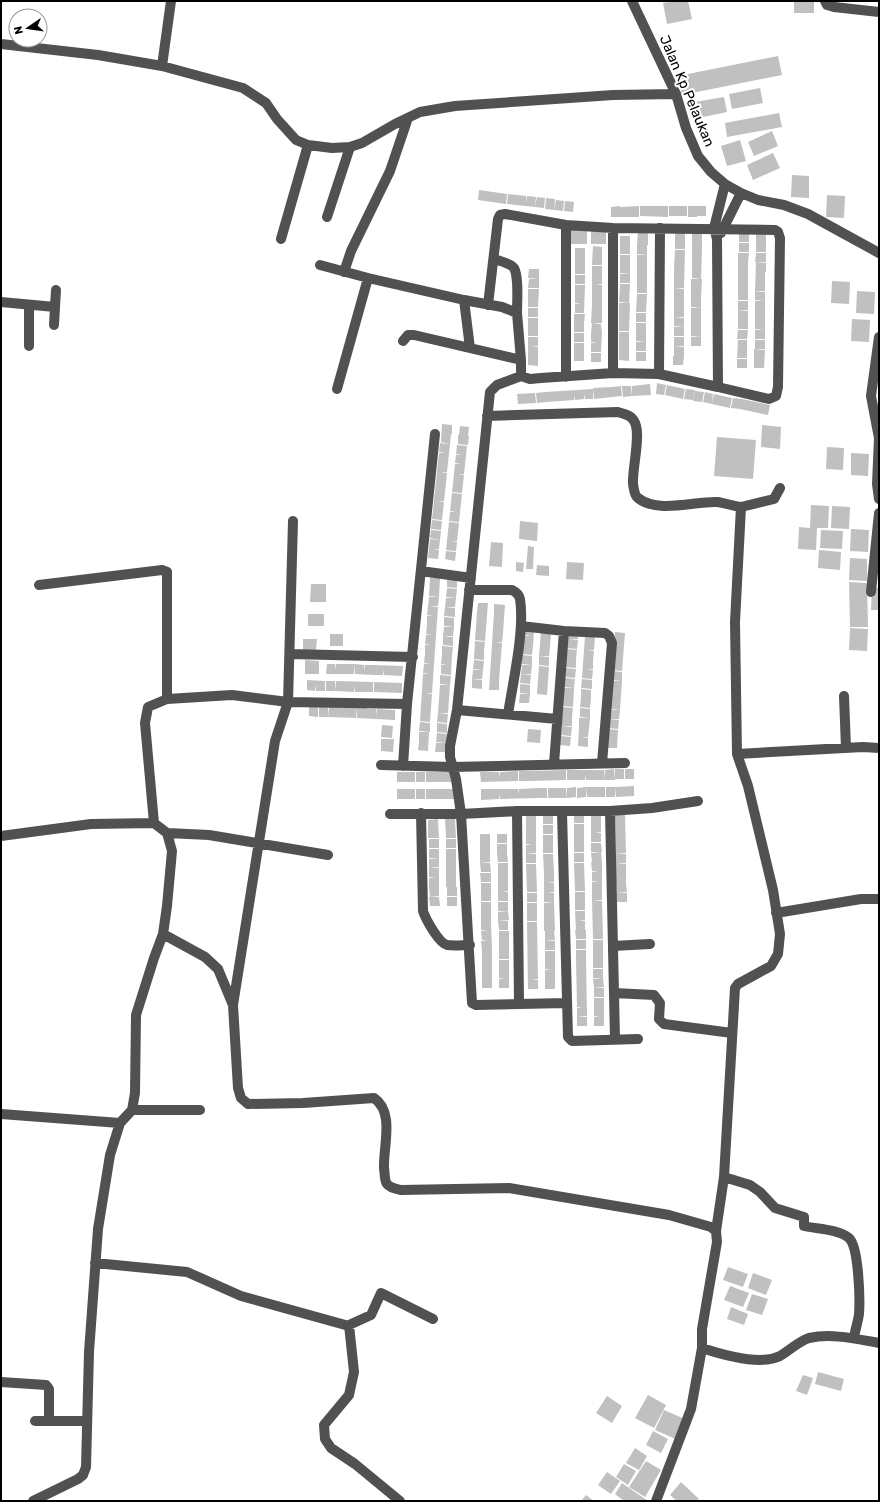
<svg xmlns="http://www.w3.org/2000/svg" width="880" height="1502" viewBox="0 0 880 1502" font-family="Rubik,sans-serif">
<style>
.building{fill:#c0c0c0}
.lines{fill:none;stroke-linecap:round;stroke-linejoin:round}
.minor{stroke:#515151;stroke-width:10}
.labels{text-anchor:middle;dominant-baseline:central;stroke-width:4;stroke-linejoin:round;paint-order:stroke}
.street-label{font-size:14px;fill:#000;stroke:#fff}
</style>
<rect width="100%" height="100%" fill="#fff"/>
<path class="building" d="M673 1H688L692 19 667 24 663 3Z
M794 1H814V13H794Z
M778 56 782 75 682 95 678 76Z
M760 88 763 103 732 109 729 94Z
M724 97 727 112 698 118 695 102Z
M779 113 782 127 727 137 725 123Z
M772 131 778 146 754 156 748 142Z
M740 140 746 161 727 166 721 146Z
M773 153 780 168 753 180 747 165Z
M792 175 809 176V198L791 197Z
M479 190 507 194 506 204 478 200Z
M508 194 517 195 516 205 507 204Z
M517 195 526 196V202L527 196 536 197 535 207 516 205Z
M827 195 845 196 844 218 826 217Z
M537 197 545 198 544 208 535 207Z
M546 198 555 199 554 210 545 209Z
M556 200 564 201 563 211 554 210Z
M565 201 574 202 573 212 564 211Z
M620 206V217H611V207Z
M639 206V217H620V207Z
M640 206H649V212V206H668V217L640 216Z
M669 206H687V216H669Z
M688 206H697V217H688Z
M697 206H706V216H697Z
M571 228H587V244H571Z
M591 231H606V244H591Z
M638 231H648V245H637Z
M675 231H685V249H675Z
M692 231H702V250H692Z
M739 233H749V242H739Z
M756 234H766V252H756Z
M620 236H630V254H620Z
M739 243H749V252H739Z
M637 245H647V255L637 254Z
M593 246 602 247V265H592Z
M575 248H585V274H575Z
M675 250H685L684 288H674V269H680H674Z
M692 250H702L701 279 692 278V269H698H692Z
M738 253H749L748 262H738Z
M756 253H766V262H755Z
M620 255H630V274L620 273Z
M637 255H647V274H637Z
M738 262H748V300H738Z
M756 262 766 263V272H759H765V291H755Z
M592 266H602V275H596H602V284H596L602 285V304H592Z
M529 269H539V279L528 278Z
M620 274H630V283H620Z
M637 274H647V293H637Z
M575 275H585V284H575Z
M529 279H539V288H528Z
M691 279H702L701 298H691Z
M832 281 850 282 849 304 831 303Z
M620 284H630L629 303 619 302Z
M575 285H585L584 313H575V304L581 303H575Z
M674 288 684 289V298H674Z
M528 289H539L538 307H528Z
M755 291 765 292V301L755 300Z
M857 291 875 292 874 314 856 313Z
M637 294H647L646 312H636Z
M674 298H684V317H674Z
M691 298H701V308L691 307Z
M738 301H748V310H738Z
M755 301H765V320H755Z
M619 303H630L629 331H619V322H625H619Z
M592 304H602V323H591Z
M528 308H538V317H528Z
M691 308H701V327H691Z
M738 310 748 311V329H738Z
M636 313H646V322H636Z
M574 314H585L584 323H574Z
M674 317 684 318V327L674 326Z
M528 318H538V336H528Z
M852 319 870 320 869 342 851 341Z
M755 320H765V330L755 329Z
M574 323H584V332H574Z
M592 323 601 324 602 333H591Z
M636 323H646V332H636Z
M674 327H684V336H674Z
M691 327H701V337L691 336Z
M738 330H748L747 339H737Z
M755 330H765V339H755Z
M619 332H629V351H619Z
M636 332H646V342L636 341Z
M574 333H584V342H574Z
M591 333H602L601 352H591V343L597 342H591Z
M528 337H538V346L532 347H538V366L528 365Z
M674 337H684V346H674Z
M691 337H701V346H691Z
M738 340H747V358H737Z
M755 340H765V349H755Z
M636 342H646V351H636Z
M574 343H584V361H574Z
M674 346 684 347V356H674Z
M754 349 765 350 764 368H754Z
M619 351H629V361L619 360Z
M636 352H646V361H636Z
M591 353H601V362H591Z
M673 356H684L683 365H673Z
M737 359H747V368H737Z
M657 383 666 385 664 395 656 394Z
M650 384 651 395 632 396V386Z
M667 385 685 389 683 399 665 395Z
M621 386 622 396 594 399 593 388 612 387V393V387Z
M622 386H631L632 396 623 397Z
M593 389V399H585L584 394V399L575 400V395L574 400 546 402 545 392Z
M686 389 695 390 693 400 684 399Z
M695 391 704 392 702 402 693 401Z
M545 392 546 402 537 403 536 393Z
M705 392 713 394 712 403 714 394 732 398 730 408 703 402Z
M535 393 536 403 518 404 517 394Z
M733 398 742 399 740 409 731 408Z
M742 399 770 405 768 415 740 409Z
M442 424 452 425V434H445H451L450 444 441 442Z
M762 425 781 427 780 449 761 447Z
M460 426 469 427 468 436 459 435Z
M458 435 469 436 468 445 458 444Z
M717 437 756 440 753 479 714 476Z
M440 443 450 444 447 472H441L447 473 445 492 439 491 445 492 444 501H438L444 502 442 520 432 519 433 510H439H433L436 481 442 482 436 481 438 462 444 463 438 462 439 453H445L439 452Z
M457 445 467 446 464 474H459L464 475 463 484 453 483 455 464H461L455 463 456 455H462L456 454Z
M827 447 844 448 843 470 826 469Z
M851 453 869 454 868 476 851 475Z
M453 483 463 484 462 493 452 492Z
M452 493 462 494 461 503 451 502Z
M451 502 461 503 459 522 449 521 450 512H456L450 511Z
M811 505 829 506 828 528H817L816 550 798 549 799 527 810 528Z
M832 506 850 507 849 529 831 528Z
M432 520 442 521 441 530 431 529Z
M520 521 538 523 537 541 519 539Z
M449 522 459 523 458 532 448 531Z
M851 529 869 530 868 552 850 551Z
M431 530 441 531 440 540 430 538Z
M821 530 843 531 842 549 820 548Z
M448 531 458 532 457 541H452L457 542 456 551 446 550Z
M430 539 440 540 439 549H433L439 550 438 559 428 558Z
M491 542 503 543 502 567 489 566Z
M528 546 534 547 533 569H526Z
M819 550 841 552 840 570 818 568Z
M446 551 456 552 455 561 445 559Z
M850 558 867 559V581L849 580Z
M516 562 524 563 523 572 516 571Z
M567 562 584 563 583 580 566 579Z
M537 565 549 566V576L536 575Z
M430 577 440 578 439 597 429 596Z
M447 578 457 579V588L447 587Z
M849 582 867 583 868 627H850Z
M311 584H326V602H310Z
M447 588 457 589 456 598 446 597Z
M872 588H879V610H871Z
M429 597H439L438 606H428Z
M446 598H456L455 607H445Z
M478 603H488L485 641 475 640 477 612 483 613 477 612Z
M494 604 505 605 503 633H496H503L502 642H496L502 643 499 681H493H499V690H489L494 613H500H494Z
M428 606 438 607 432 693H426L432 694 430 722 420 721 423 674 429 673H423L424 664H430L424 663 425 654H431H425V645L431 644H425L426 635H432L426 634 427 625H433H427V616H433L427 615Z
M445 607 455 608V617L444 616Z
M308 614H324V626H308Z
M444 617 454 618V627L444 626Z
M444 627H454L453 636H443Z
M850 628 868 629 867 651 849 650Z
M524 630 534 631 533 646 523 645V636H532L524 635Z
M541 632 551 633 550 647 544 646 550 647 549 656H539Z
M615 632 625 633 622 671 612 670Z
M330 634H343V646H330Z
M567 635H578V639H570L578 640 577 649 567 648Z
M443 636 453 637V646L443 645Z
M585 636 595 637 594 650H588L594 651 593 660 587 659 593 660V669H587L593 670 592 679 582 678Z
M303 639H317L316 650H303Z
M475 641 485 642 484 651 478 650 484 651V660L474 659Z
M523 645 533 646 532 655 522 654Z
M442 646 453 647 452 656 442 655Z
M567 649 577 650 576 659 566 658Z
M442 655 452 656 451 675 441 674V665H447L441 664Z
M522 655 532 656V665L522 664Z
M539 656 549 657V666L539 665Z
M566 658 576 659V668L566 667Z
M305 660 319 661V674H305Z
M474 660 484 661 483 670 473 669Z
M327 664H335V670L336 664H355L354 674H345L346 668 345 674H326Z
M355 664 364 665V671L365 665H374V675L355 674Z
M374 665 403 666 402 676 384 675V669L383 675H374Z
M522 665H532L531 674H521Z
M539 666 549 667 547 695 537 694Z
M566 668 576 669 575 678 565 677Z
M473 670H483L482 679H472Z
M612 671 622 672V681L612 680Z
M521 674 531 675 530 684 520 683Z
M440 675 451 676 450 685 440 684Z
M565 678 575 679 574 688 564 687Z
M472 679 482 680V689L472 688Z
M582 679 592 680V689L581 688Z
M307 680 325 681V691H316V685L315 691 307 690Z
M326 681H335V691H326Z
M336 681 373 682V692H364V686V692H355V686L354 692 335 691Z
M612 681H622L620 710 610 709Z
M374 682 402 683V693L374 692Z
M520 684 530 685V694L520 693Z
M440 685H450L448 713H438Z
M564 688H574L573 707 563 706 564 697 570 698 564 697Z
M581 689 591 690V699L581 698Z
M520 694H530L529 703H519Z
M581 698 591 699 590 708 580 707Z
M309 706 318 707V717L309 716Z
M319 707H328V717H319Z
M329 707 357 708 356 718 328 717Z
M563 707 573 708 572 717 562 716Z
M357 708H367V715V709H376V715L377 709 395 710V720L357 718Z
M580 708 590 709V718L580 717Z
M610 710H620L619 719H609Z
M438 713 448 714 447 723 437 722Z
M562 716 572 717V726H562Z
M579 718H590L589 728 579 727Z
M609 719 619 720 618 729 608 728Z
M420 722 430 723V732L419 731Z
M437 723 447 724V733L437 732Z
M382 725 393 726 392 738 381 737Z
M562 726 572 727 571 736 561 735Z
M579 727 589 728 588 737H582L588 738V747L578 746Z
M528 729 541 730 540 743 527 742Z
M608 729 618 730 617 748H607Z
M419 732H429L428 751 418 750 419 741 425 742 419 741Z
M437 733 447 734 446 743 436 742Z
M561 736 571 737 570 746 560 745Z
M381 739H394L393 752 381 751Z
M436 743H446L445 752H435Z
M614 769 615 780H605V770Z
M615 769H624V779H615Z
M625 769H634V779H625Z
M566 770V780L528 781V771Z
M567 770H604L605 780H586V775L585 780H567Z
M518 771V781L481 782 480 772H499V777L500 772Z
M519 771H528V781H519Z
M397 772H415V782H406V776V782H397Z
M416 772H425V782H416Z
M426 772H435V782H426Z
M435 772H454V782H435Z
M634 786V796L616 797 615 787Z
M576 787V797L567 798V788Z
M586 787H605V797H587Z
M586 787V797L577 798V788Z
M606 787H615V797H606Z
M538 788V798L500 799 499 794V799L481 800V789H518L519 794V789Z
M538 788H547V798H538Z
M548 788H557V793V788H566L567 798H548Z
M397 789H415V799H406V793V799H397Z
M416 789H425V799H416Z
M426 789H454V799H426Z
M574 814H584V823H574Z
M591 814H601V823H591Z
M536 815V853L526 854V845L532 844H526V816Z
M543 815H553V824H543Z
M615 815H625L626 853 616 854Z
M438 819 439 838H428V820Z
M445 819H455L456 838H446Z
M591 823H601V832H595L601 833V842H591Z
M574 824H584V852H574Z
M543 825H553V834H543Z
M480 834H490V862L480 863Z
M497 834H507V843H497Z
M543 835H553V844H543Z
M429 839H439V848H429Z
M446 839H456V848H446Z
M591 843H601L602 852H591Z
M497 844H507V853H497Z
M543 844H553V853H543Z
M429 849H439V858H429Z
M446 849H456V858H446Z
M601 852 602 862H592L591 853Z
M497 853H507L508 862H498Z
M574 853H584V862H574Z
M526 854H536V863H526Z
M543 854H553L554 873H544Z
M616 854H626V863L616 864Z
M439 858V867L429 868V859Z
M446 858H456V887H446Z
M591 862H602V891H592V882L598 881H592V872L598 871H592Z
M480 863H490L491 872H481Z
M498 863H508V891H502L508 892V901H498Z
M574 863H584L585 891H575Z
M526 864H536L537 892H527Z
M616 864H626V883H616Z
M429 868H439V887H429V878L435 877H429Z
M480 873H491V882H481Z
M544 873H554V882L548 883H554V892L548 893H554V902H544Z
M481 883H491V901H481Z
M616 883H626L627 892 617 893Z
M429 887H439V896L430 897Z
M447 887H457V896H447Z
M592 891H602V900L592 901Z
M575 892H585V901H575Z
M527 893H537V902H527Z
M616 893H627V902H617Z
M429 897H439L440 906H430Z
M447 897H457V906H447Z
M575 901H585V910H575Z
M592 901H602L603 939H593Z
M481 902H491V921H481Z
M498 902H508V911H498Z
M554 902 555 931H544V903Z
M527 903H537V912H527Z
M508 911 509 920 498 921V912Z
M575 911H585V920H579L585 921V930H576Z
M527 912H537V921H527Z
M481 921H491L492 950H482L481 941H487L482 940 481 931H487L481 930Z
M498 921H508V930H499Z
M527 922H537L538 979H532L538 980V989H528Z
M575 930H586V939H576Z
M499 931H509V959H499Z
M545 931H554L555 940 545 941Z
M576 940H586V949H576Z
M593 940H603V968H593Z
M545 941H555V950H545Z
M482 950H492V988H482Z
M576 950H586V959H576Z
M545 951H555V960H545Z
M576 959H586L587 1016 577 1017V1008H582L577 1007Z
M499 960H509V988H499V979L505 978H499V969H505H499Z
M545 960H555V989H545V970H551L545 969Z
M593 969H603V978H593Z
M603 978 604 987 594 988 593 979Z
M594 988H604V997H594Z
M594 998H604V1026H594V1017L600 1016H594V1007H600H594Z
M577 1017H587V1026H577Z
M728 1267 748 1274 743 1287 723 1280Z
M753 1273 772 1280 766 1295 748 1288Z
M730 1286 749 1293 743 1307 724 1300Z
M752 1294 768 1299 762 1315 746 1310Z
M731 1307 748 1314 744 1325 727 1319Z
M818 1372 844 1379 841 1391 815 1384Z
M803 1375 813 1378 807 1395 796 1391Z
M648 1395 666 1405 654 1428 635 1418Z
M607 1396 622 1406 612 1423 596 1413Z
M664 1410 687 1420 678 1440 655 1430Z
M653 1431 668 1439 661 1453 646 1445Z
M635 1448 647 1456 639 1470 626 1463Z
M646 1461 661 1470 645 1497 629 1487Z
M624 1464 636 1471 628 1485 616 1477Z
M607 1472 620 1481 611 1494 598 1485Z
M681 1482 699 1499 697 1501H677L670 1495Z
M622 1483 648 1501H624L615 1494Z
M586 1495 594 1501H581Z"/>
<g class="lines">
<path class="minor" d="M632 1 676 94 686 128 698 156 711 172 725 184 741 193 758 200 784 205 808 214 879 253
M825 1 827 5 834 7 879 12
M1 44 98 55 162 66 243 88 266 103 277 119 296 140 308 145 332 148 350 147 362 143 395 124 420 112 455 106 613 95 676 94
M162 66 171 1
M327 217 350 147
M566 225V377
M721 233 741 193
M281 239 308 145
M494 259C500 261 510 263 514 268 519 277 517 302 517 313
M320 265 368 278
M344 272 351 251 390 171 408 118
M464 300 470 348
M1 302 55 307 54 325
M488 305 498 219 500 215 505 214 566 225 613 228 775 230 778 232 780 238 778 387 776 396 769 399 718 387
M55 307 56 290
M879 337 871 396 879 438 877 484 879 499
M403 341 408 335H414L521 360V376
M29 346V305
M613 373V228
M659 374 660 228
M337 389 368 278 464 300 502 307 517 313 521 360
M487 416 618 412C624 414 631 415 634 421 642 432 632 468 633 484 634 489 634 495 638 498 658 514 695 501 717 502 725 503 733 506 741 507
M780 488 774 499 741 507 735 622 737 754 748 786 773 890 780 934 778 954 771 966 738 984 735 988 724 1177 716 1231 717 1242 702 1329V1348C723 1355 760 1366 780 1356 789 1351 799 1341 809 1338 832 1333 856 1339 879 1343
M293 521 288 702 275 741 233 1005 238 1088 241 1098 248 1104 303 1103 374 1098C395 1112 383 1147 384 1168 385 1173 384 1180 387 1184 390 1188 396 1189 401 1190L509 1188 669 1215 711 1227 716 1231
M421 571 471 578
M39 585 162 570 167 572V699
M469 590H512C516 592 519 594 520 599 525 629 513 682 508 714
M871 592 879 513
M521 626 564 631 605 633 609 636 612 643 602 763
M290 654 413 657
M844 696 846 748
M457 710 557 719
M737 754 863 747 879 748
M554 764 564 631
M381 765 452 767 625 763
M403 766 407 704 435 434
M698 801 652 808 610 811H517L461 814 456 779 450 757V746L457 710 490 392 497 385 521 376 530 379 541 378 613 373 659 374 718 387 717 239 714 228 725 184
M517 811 519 1003
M610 811 615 1039
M562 812 568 1037 572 1041 638 1039
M421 813 423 911C426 920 439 943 447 945 455 946 463 945 470 945
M390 814H461L472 1003 476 1005 566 1003
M154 823 145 723 148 707 167 699 232 695 288 702 407 704
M167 833 209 835 328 855
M1 836 91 824 154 823 167 833 172 851 167 906 163 934 154 958 136 1015 135 1093 132 1110 120 1123 110 1155 98 1229 89 1352 86 1467 83 1475 78 1479 33 1501
M776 913 861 899H879
M163 934 205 957 218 969 233 1005
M613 946 650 944
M614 993 654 995 660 1003 659 1019 664 1024 732 1033
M132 1110H200
M1 1114 120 1123
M724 1177 750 1185 760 1192 775 1208 804 1217V1226C817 1229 838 1229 849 1238 859 1247 860 1300 859 1314 858 1322 855 1330 854 1338
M95 1263 187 1272 241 1296 349 1326
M1 1382 46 1385 49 1389V1421
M35 1421H86
M400 1501 355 1464 331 1448 325 1439 324 1425 349 1395 354 1372 349 1325 371 1315 381 1293 433 1319
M656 1501 691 1409 702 1348"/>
</g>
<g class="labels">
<g class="street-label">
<text transform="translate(687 91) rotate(67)">Jalan Kp Pelaukan</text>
</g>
</g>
<rect width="880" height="1502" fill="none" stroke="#000000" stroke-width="4"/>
<g transform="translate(28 28) rotate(257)"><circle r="19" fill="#ffffff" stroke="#999999"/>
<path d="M0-3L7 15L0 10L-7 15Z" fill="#000000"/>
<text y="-6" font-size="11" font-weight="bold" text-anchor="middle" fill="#000000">N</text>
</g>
</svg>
